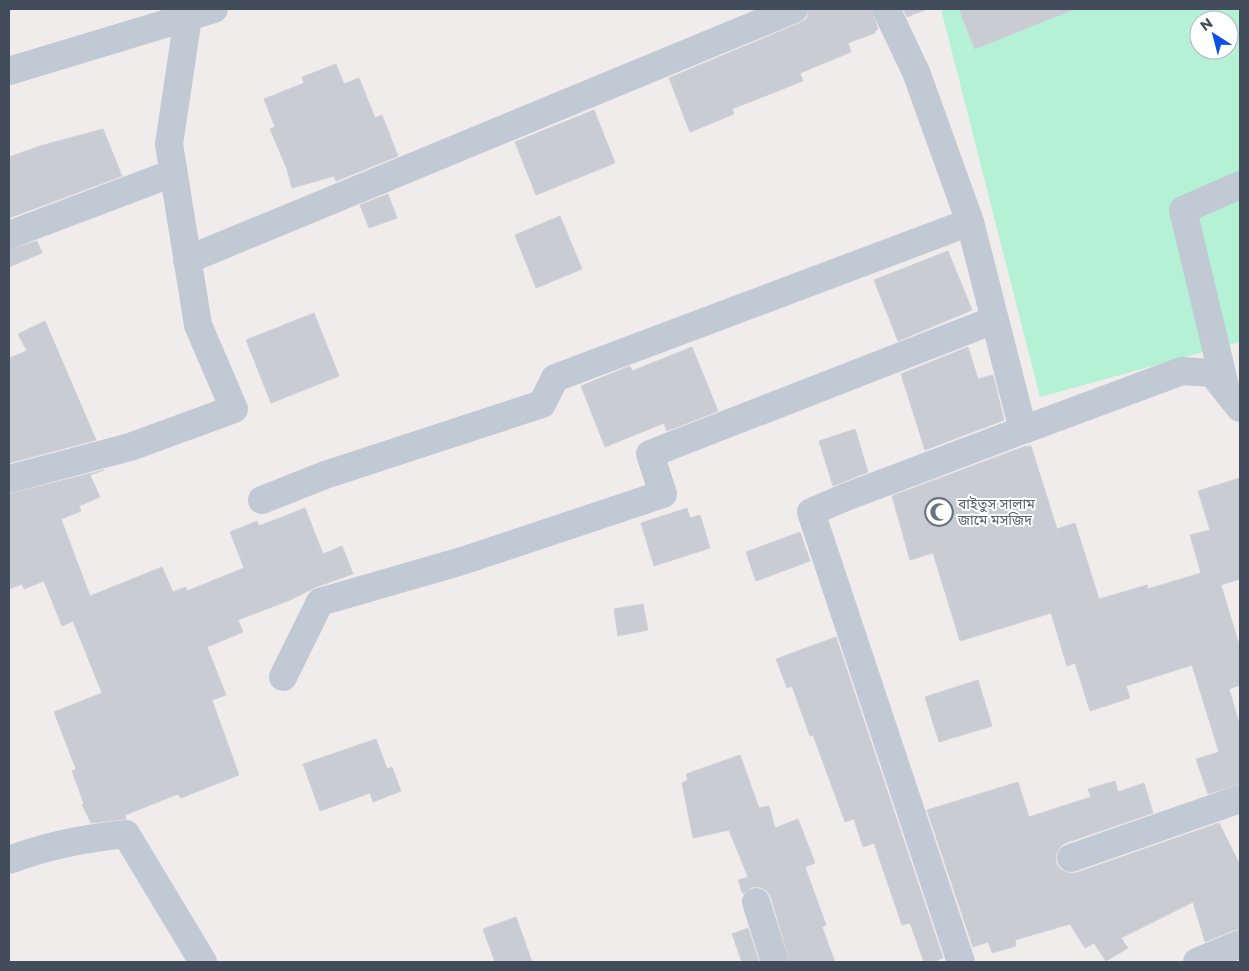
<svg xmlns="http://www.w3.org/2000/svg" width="1249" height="971" viewBox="0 0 1249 971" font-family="Montserrat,'Noto Sans Bengali',sans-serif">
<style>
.green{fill:#b5f1d4;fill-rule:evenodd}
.building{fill:#caccd4;stroke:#cfd0d8}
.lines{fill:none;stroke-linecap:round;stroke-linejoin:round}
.minor{stroke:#c0c9d4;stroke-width:28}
.labels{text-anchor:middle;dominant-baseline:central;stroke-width:4;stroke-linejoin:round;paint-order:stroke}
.worship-label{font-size:14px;fill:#5b616d;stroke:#fff;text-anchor:start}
</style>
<rect width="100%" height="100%" fill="#efeceb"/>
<path class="green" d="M941 9H1240V342L1040 397ZM1199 20H1229V50H1199Z"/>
<path class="building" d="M809 9H871L878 29 875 31V33L848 43 851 52 800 73 803 81 732 109 734 114 690 132 669 78 800 23 807 18Z
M903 9H927L907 17Z
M959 9H1072V10L975 49Z
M336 64 344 84 359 78 375 118 382 115 398 156 336 181 334 176 292 188 287 169 270 129 275 127 264 99 304 83 302 77Z
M594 110 615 163 536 195 515 142Z
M103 129 122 176 9 218V157L40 146Z
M388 194 397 218 369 228 360 205Z
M560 216 582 269 536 288 515 235Z
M37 241 42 253 9 267V250Z
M948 251 972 310 898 341 874 280Z
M314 313 339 376 271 403 246 340Z
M45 321 96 440 9 463V358L27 351 18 334Z
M692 347 718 411 667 431 664 423 605 447 581 386 630 366 632 371Z
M968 347 978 379 993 375 1004 420 925 450 901 374Z
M855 429 868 472 833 486 819 441Z
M1026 446V447L1031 446 1057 529 1075 523 1099 599 1147 585 1148 589 1201 573 1190 535 1210 530 1198 491 1240 478V579L1221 585 1240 648V685L1229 689 1240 726V784L1208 794 1196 759 1219 752 1192 665 1126 686 1130 698 1090 711 1075 663 1067 666 1051 613 960 641 933 553 910 560 892 496Z
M104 470 90 475 100 497 79 506 81 511 61 519 90 596 162 567 173 592 186 587 187 591 244 568 230 532 257 521 259 526 305 508 323 554 342 546 353 574 316 587 290 600 238 620 243 632 207 647 226 695 212 700 239 775 181 798 178 794 125 815 126 819 91 823 82 804H84L72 771 76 769 54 712 102 693 73 621 62 626 44 581 24 589 22 584 9 589V494Z
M687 508 690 518 700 515 710 548 654 566 641 523Z
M800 532 810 561 756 581 746 552Z
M643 604 648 630 618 636 614 609Z
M836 637 943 958 932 962H924L910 923 902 925 874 843 863 847 854 819 845 822 813 735 810 736 792 686 787 688 776 659Z
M978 680 992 726 939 742 925 697Z
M376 739 387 769 392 767 401 791 373 802 370 793 320 811 303 764Z
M740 755 759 808 769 806 775 828 798 819 815 863 805 867 826 925 822 927 835 962H790L771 897 767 891 760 887H752L743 894 738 880 748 877 729 830 693 838 682 783 688 780 686 774Z
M1115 781 1118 792 1144 783 1153 813 1065 843 1060 847 1056 855V863L1060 869 1068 873H1076L1219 823 1240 865V929L1234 930 1205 942 1193 902 1121 938 1128 948 1106 961 1094 943 1085 948 1070 924 1015 940 1016 946 992 953 988 942 973 947 927 810 1018 782 1029 817 1091 797 1088 789Z
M516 917 532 962H495L483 929Z
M748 928 759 962H742L732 934Z"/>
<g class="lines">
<path class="minor" d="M886 9 916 72 970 222 1023 430 1182 371 1212 373 1240 408
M9 71 214 9
M9 235 173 173
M187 260 794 9
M1226 390 1183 210 1240 185
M9 479 130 447 234 409 198 325 169 144 188 17
M262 500 325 475 542 404 555 378 970 222
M283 677 320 602 462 561 663 494 650 454 994 320
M1071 858 1240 799
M9 860C46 846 86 838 126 834L203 962
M756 902 775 962
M961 962 811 512 846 497 1023 430
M1197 962 1240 944"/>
</g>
<defs>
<symbol id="mosque-ring" viewBox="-11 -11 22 22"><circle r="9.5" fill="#fff" stroke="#6b7280" stroke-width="1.5"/><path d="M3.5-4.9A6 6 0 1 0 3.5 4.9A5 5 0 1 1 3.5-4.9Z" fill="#6b7280"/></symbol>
</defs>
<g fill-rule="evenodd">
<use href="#mosque-ring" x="923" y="496" width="32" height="32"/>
</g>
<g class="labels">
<g class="worship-label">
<text x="958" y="504">বাইতুস সালাম<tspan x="958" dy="16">জামে মসজিদ</tspan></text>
</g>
</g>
<rect width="1249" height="971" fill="none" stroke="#434c5a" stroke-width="20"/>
<g transform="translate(1214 35) rotate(324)"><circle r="24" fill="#ffffff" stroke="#b4b7bd"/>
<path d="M0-4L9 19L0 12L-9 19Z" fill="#0d50e6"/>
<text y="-8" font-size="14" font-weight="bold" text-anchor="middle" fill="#434c5a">N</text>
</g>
</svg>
